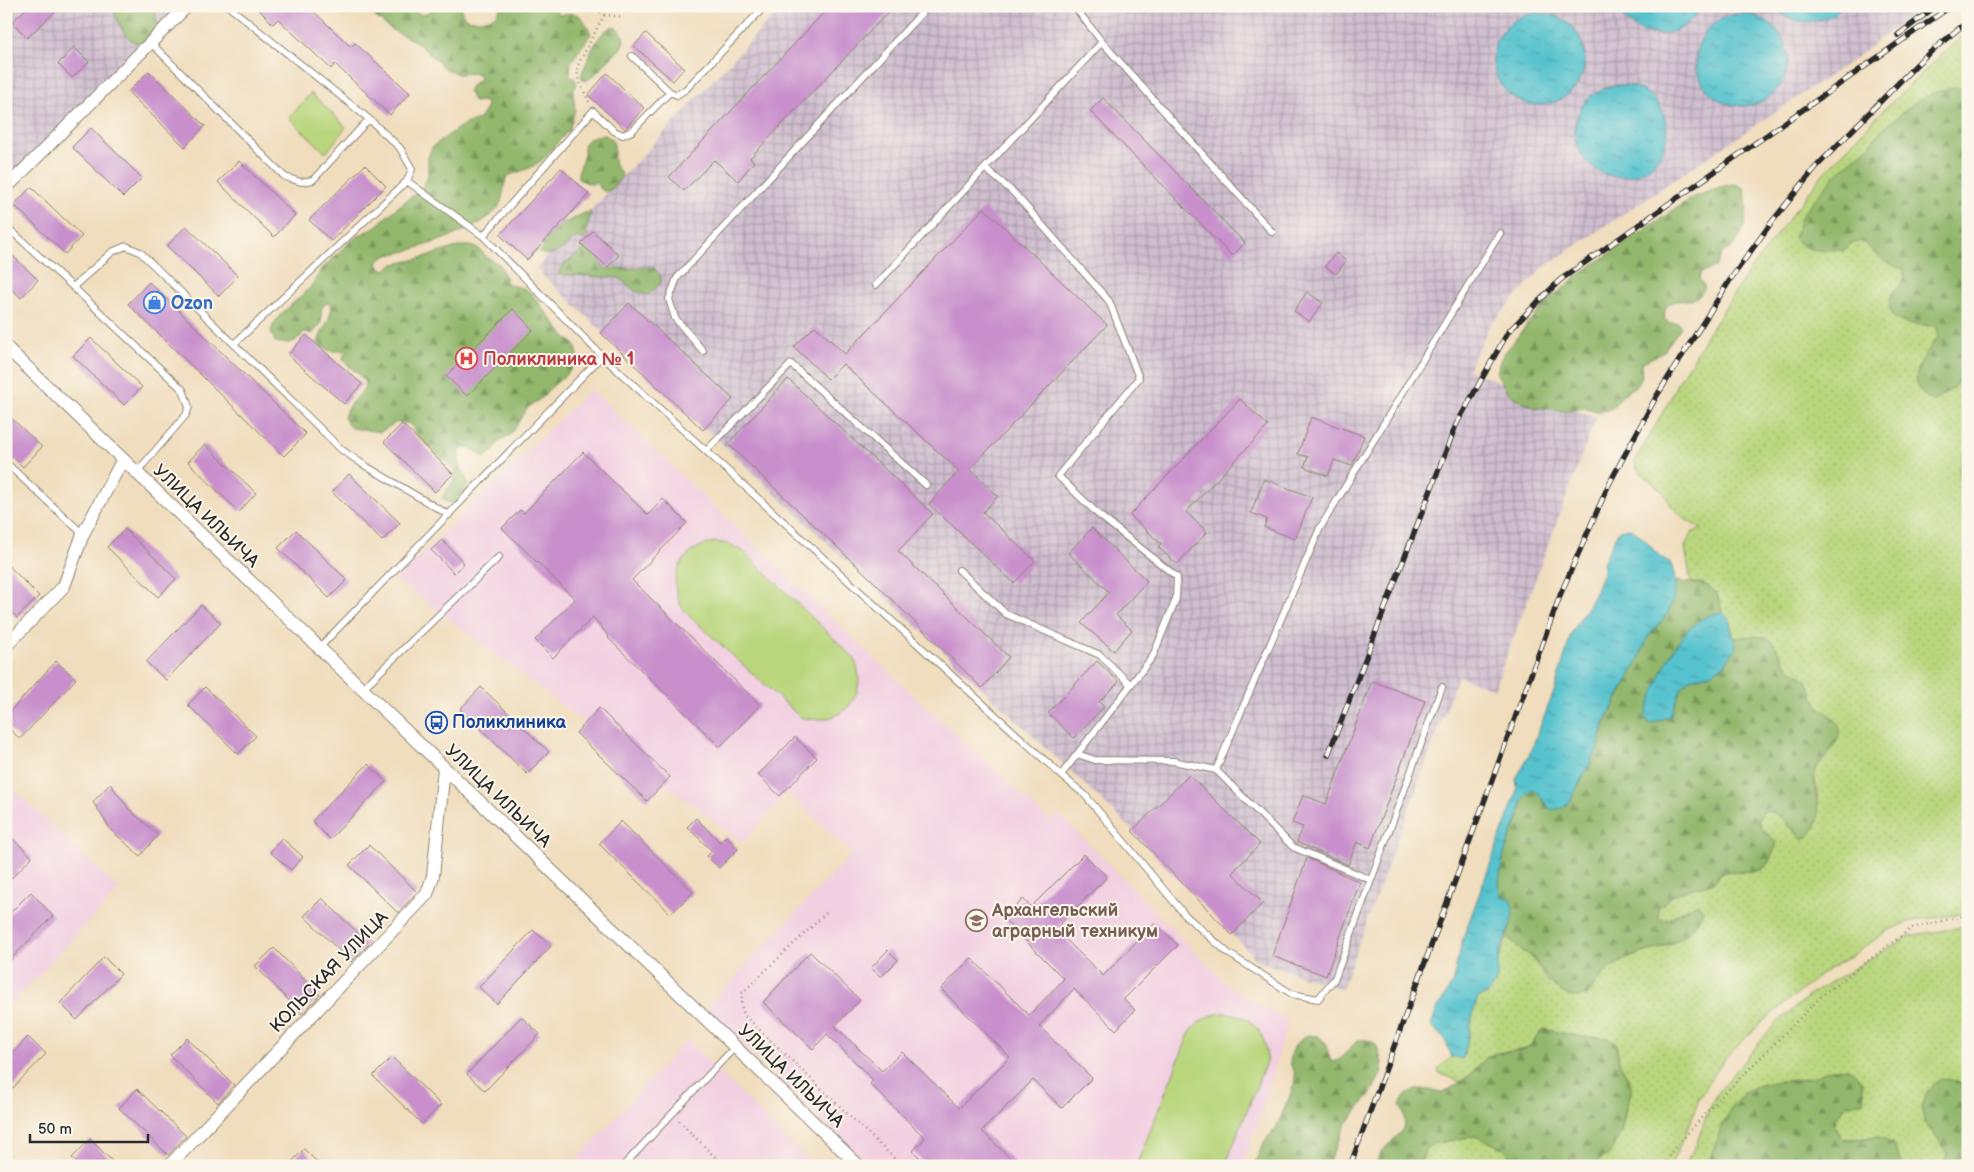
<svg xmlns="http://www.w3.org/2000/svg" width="1974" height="1172" viewBox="0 0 1974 1172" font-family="'Balsamiq Sans',sans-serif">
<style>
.built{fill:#f2cfe1}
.industrial{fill:url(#industrial-grid)}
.grass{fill:url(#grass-dots);stroke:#728054}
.forest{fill:url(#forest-firs);stroke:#5e714c}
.park{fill:#b9d67d;stroke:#728054}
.water{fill:url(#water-ripples);stroke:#40767c}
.building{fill:#c88fcc}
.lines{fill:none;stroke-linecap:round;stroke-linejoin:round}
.service-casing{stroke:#8e8474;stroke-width:8}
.minor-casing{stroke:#8e8474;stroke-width:14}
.path{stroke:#8e8474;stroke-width:2.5;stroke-dasharray:1 4;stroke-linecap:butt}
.service{stroke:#fff;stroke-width:6}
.minor{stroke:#fff;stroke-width:12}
.rail-casing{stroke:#2b2b2b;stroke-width:5.5}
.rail{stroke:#fbf7ec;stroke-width:4;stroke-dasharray:11;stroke-linecap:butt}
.labels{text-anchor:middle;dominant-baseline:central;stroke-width:4;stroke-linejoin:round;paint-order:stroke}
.shop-label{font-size:18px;font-weight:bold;fill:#366cbe;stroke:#fbf7ec;text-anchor:start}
.health-label{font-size:18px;font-weight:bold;fill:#be3a42;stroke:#fbf7ec;text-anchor:start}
.street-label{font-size:18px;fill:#2b2b2b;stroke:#fbf7ec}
.transit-label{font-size:18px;font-weight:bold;fill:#164399;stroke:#fbf7ec;text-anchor:start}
.education-label{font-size:18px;font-weight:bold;fill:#785e54;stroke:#fbf7ec;text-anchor:start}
</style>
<defs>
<pattern id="industrial-grid" width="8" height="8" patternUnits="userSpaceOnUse" patternTransform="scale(1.25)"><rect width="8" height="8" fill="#cfbdcf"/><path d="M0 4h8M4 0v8" fill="none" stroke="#a89aa8"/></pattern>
<pattern id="grass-dots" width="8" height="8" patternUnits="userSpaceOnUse" patternTransform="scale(1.25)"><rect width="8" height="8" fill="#b9d67d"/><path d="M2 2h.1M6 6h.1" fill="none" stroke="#9fb86c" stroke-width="1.8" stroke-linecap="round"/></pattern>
<pattern id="forest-firs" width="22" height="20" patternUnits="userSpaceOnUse" patternTransform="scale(1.25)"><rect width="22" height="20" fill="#92b76c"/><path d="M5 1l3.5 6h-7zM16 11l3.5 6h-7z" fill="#779559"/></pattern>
<pattern id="water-ripples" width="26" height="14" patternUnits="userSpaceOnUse" patternTransform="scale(1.25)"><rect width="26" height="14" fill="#55c2ce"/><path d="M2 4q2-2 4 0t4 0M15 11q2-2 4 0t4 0" fill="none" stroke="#479ea7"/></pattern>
</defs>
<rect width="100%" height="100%" fill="#fbf7ec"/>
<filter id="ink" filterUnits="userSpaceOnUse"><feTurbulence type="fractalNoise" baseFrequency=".02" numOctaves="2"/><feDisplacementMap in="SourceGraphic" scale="10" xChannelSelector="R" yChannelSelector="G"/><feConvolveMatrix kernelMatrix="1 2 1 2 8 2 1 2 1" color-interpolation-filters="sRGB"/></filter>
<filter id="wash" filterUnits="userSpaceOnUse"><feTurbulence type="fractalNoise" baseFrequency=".0096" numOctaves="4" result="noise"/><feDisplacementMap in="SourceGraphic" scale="20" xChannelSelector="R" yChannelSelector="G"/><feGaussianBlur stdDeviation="1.12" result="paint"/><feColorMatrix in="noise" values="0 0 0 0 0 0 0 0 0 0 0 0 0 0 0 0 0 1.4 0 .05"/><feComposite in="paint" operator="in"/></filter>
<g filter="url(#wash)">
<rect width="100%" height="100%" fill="#f0ddbd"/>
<path class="built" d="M591 389 895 678 1050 821 1059 814 1230 987 1288 1021 1265 1101 1242 1166H868L705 1009 852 853 787 792 743 843 396 579Z
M6 782 119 890 6 1010Z
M687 1040 814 1166H571Z"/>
<path class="industrial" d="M6 6H179L6 180Z
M783 6H1922L1853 60 1544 267 1490 325 1468 370 1596 418 1494 689 1458 676 1342 989 1258 961 1114 812 536 269Z"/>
<path class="grass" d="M1968 30V913L1911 921 1885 932 1859 951 1821 974 1761 1023 1726 1057 1699 1098 1687 1132 1670 1166H1590C1626 1147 1625 1114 1629 1080L1619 1063 1618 1053 1600 1037H1581L1543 1029C1539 1034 1535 1041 1531 1045 1520 1055 1502 1049 1490 1056 1478 1063 1472 1075 1460 1082L1439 1073 1438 1069 1452 1057 1462 1059C1470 1039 1470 1018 1478 998L1488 994C1495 975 1499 956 1507 937L1521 950 1530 955 1548 981 1556 988 1587 996C1591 991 1594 985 1598 980 1616 956 1650 953 1675 942L1682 910 1668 920 1658 919V909C1675 888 1691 890 1714 882L1719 873 1730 871 1762 870 1769 862 1776 843 1762 829 1758 820 1764 811C1776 813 1782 815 1788 826L1819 804 1814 774 1818 764 1826 758 1838 739 1839 727 1834 720 1819 707 1813 698 1806 680 1791 671 1775 646 1760 637 1734 638 1729 619 1722 612 1717 593 1701 583H1691L1685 547 1691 533 1702 529 1686 520 1672 507 1663 492 1637 469 1635 461 1670 400 1676 385 1693 360 1706 336 1749 271 1822 175 1879 114Z
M1968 926V1087L1958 1081 1925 1124 1938 1138 1947 1154 1943 1166H1899L1901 1163 1879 1137 1843 1139 1833 1124 1844 1107 1832 1070 1817 1076 1800 1080 1780 1081 1763 1084 1746 1091 1725 1120 1708 1166H1683L1696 1145 1708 1111 1720 1090 1773 1026 1811 994 1909 936Z
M1475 1136 1505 1149 1517 1166H1419L1425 1151 1432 1144Z"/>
<path class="forest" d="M112 6H159L155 14 159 26C155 31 150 38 144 41 128 51 116 17 112 6Z
M362 6H416L417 13 422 15 428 13 433 6H462C459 26 484 20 495 16L502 6H557L556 10 559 15C580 10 583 17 591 34L571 62 570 76 575 79 577 85 573 91 575 110 569 130 542 160 530 168 507 176C503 186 504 196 499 206 487 227 433 243 410 250 399 254 388 252 378 261L377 265 385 270 394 264 414 260 461 246H470L478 248 488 258 499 264 508 284 523 288 531 293 563 334 575 345 578 355 569 372 549 389 543 397 527 408 511 434 498 442 493 451 485 457C476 454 471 443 461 449 455 461 464 472 468 484L461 497 454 504 445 501 442 497 454 481 456 472C444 456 416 441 411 424L397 422 380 432 352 428 348 425 344 417C346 412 348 407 351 403 357 396 371 389 362 378 356 370 347 367 343 358L346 351C336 350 324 354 318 342 322 330 332 317 332 304L327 303C317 308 324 316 320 325 318 328 314 331 312 334L307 332C299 333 305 331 301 336 294 344 284 344 275 342L271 331 273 325 280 315 310 288 323 268 341 250 355 238 376 226 399 206 422 189 428 176V158L432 147 463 125 479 119 486 109 487 103 481 101 474 102 468 91 471 86 480 79 478 73 458 74 445 69 417 42 392 30Z
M614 26C635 41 617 51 606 63 599 70 594 77 585 81L581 76 583 70C591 55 596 32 614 26Z
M1953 88 1968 89V368C1961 383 1948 393 1934 401 1900 385 1923 358 1938 337L1937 327C1924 323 1907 327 1895 318 1888 312 1888 299 1893 292 1896 287 1901 286 1904 281 1905 277 1904 273 1904 269 1885 265 1876 253 1862 241L1851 244 1843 251C1822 248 1809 255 1794 238L1803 213 1835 175 1870 145 1881 130 1918 100 1936 92Z
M603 134C625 143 605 159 620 171L622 177 611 190 605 192 600 188 597 183 591 184 578 179V173L584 155V144L588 139Z
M1735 184 1744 188C1749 205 1747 233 1733 246 1730 249 1725 250 1722 252L1716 267 1701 273 1699 278 1704 286C1703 289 1702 294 1699 296 1687 305 1661 293 1665 320L1669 323H1678L1681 327 1663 352 1643 362 1641 366 1642 376 1637 385 1623 394 1612 408 1601 412 1586 408 1565 411 1534 407 1515 398 1507 391 1497 374 1499 364 1503 355 1526 326 1549 300 1583 272 1691 198 1727 185Z
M591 212 586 232 604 269 653 267 661 276V283L648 295 635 291 619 278 558 274C564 258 584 255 589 241L576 237C566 247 555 258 540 253L544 242 559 225 585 213Z
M1968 447V493C1955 479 1958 462 1968 447Z
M1675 581C1703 586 1715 578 1722 612 1707 614 1698 622 1687 633 1660 663 1658 687 1650 724L1670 716 1682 687 1690 679 1711 673 1724 665 1736 648 1734 638C1745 637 1759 634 1768 639 1777 644 1780 657 1786 665 1791 672 1802 673 1807 681 1811 688 1813 698 1818 705 1824 713 1837 717 1839 727 1843 745 1817 759 1815 773 1810 797 1833 820 1803 840 1787 827 1787 814 1764 811L1758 820 1762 829 1777 842C1763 886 1752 866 1720 873L1714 882C1691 890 1675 888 1658 909L1659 919 1668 920 1698 903 1703 911C1686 952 1647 945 1615 965 1602 973 1595 985 1587 996 1556 1002 1548 974 1531 956 1528 953 1524 952 1521 950 1516 946 1512 941 1507 937L1510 927 1498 887 1504 854 1519 816 1524 795 1532 788 1541 794 1544 804 1570 801 1599 746 1600 736 1608 717 1633 671 1648 638 1662 621 1672 602Z
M1543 1029 1581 1037 1609 1038 1616 1044 1619 1063 1629 1080 1632 1090 1625 1110 1621 1134 1609 1154 1590 1166H1517L1505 1149 1475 1136 1432 1144 1425 1151 1419 1166H1374L1382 1151 1401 1132 1405 1124 1404 1114 1400 1105C1412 1081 1424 1091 1445 1092L1468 1077 1487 1057 1496 1053 1523 1050 1530 1046Z
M1308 1035 1318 1036 1325 1042 1331 1062 1339 1060 1358 1040H1367L1376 1044 1382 1063 1381 1074 1371 1093 1345 1126 1327 1166H1253L1265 1141 1276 1128 1291 1093 1295 1082V1073L1290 1064C1291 1050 1295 1042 1308 1035Z
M1850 1068 1862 1082 1864 1101 1844 1107 1833 1124 1843 1139H1861L1879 1137 1894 1144 1901 1163 1899 1166H1708C1718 1135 1729 1093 1764 1084 1776 1081 1789 1082 1802 1080 1812 1078 1821 1073 1831 1070 1837 1068 1844 1069 1850 1068Z
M1941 1079 1958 1081 1968 1087V1166H1943L1947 1154 1938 1138 1925 1124 1921 1106 1928 1090Z"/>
<path class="park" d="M311 93 346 127 326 153 289 118Z
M714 542 730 544 744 552 854 658C871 696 840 729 800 717L685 612C664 582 679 549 714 542Z
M1224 1013C1251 1013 1269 1035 1266 1062L1225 1166H1136L1189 1034C1198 1021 1209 1014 1224 1013Z"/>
<path class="water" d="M1616 6H1701C1683 43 1634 44 1616 6Z
M1773 6H1843C1823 27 1793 27 1773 6Z
M1493 59a46 46 0 1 1 92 0a46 46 0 1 1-92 0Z
M1696 60a46 46 0 1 1 92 0a46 46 0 1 1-92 0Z
M1575 131a46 46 0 1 1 92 0a46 46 0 1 1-92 0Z
M1628 528C1650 537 1650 554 1670 562 1679 580 1675 605 1663 620 1658 626 1652 631 1648 638 1642 649 1638 662 1632 673 1620 695 1602 720 1599 746L1570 801 1562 808 1552 810C1543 803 1542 795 1532 789L1524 796 1519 815 1504 854 1498 887 1502 896 1510 898C1519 918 1503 937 1499 957 1497 967 1499 978 1493 987 1489 993 1485 995 1478 998 1470 1018 1470 1039 1462 1059L1452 1057 1445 1040 1431 1025 1438 1007 1452 984 1463 938 1515 797 1517 788 1516 779 1529 755 1555 689 1571 634 1593 597 1603 572V562L1619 530Z
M1722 612 1729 619 1736 648 1724 665 1711 673 1690 679 1682 687 1670 716 1650 724 1645 716C1659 680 1677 617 1722 612Z"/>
<g id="blocks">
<path class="building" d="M29 6H61L27 38 12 22Z
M255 6H308L351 47 355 43 410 93 390 115 335 64 331 69 278 19 273 24Z
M830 6H894L750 158 754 162 738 181 714 160 684 191 669 177Z
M646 33 684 68 673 81 634 46Z
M74 47 89 62 72 78 58 64Z
M149 71 205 126 185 147 128 92Z
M607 73 644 108 625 129 588 95Z
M1103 98 1245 243 1232 256 1090 111Z
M91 128 142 178 123 197 72 147Z
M239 161 295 215 274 237 218 182Z
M365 165 386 186 331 241 309 220Z
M561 168 589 194 527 260 500 235Z
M31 187 82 236 65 254 14 205Z
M984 208 1107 325 970 469 998 496 983 512 1035 561 1014 583 929 504 959 471 843 364 828 379 794 347 815 326 845 354Z
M186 226 238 276 219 296 167 246Z
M593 231 619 255 608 267 581 244Z
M6 249 38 280 21 298 6 284Z
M1336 253 1346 261 1336 274 1325 266Z
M149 282 306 434 284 456 128 304Z
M1307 292 1323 303 1309 322 1294 311Z
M629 303 733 399 703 430 601 333Z
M513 309 533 330 467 396 446 376Z
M306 335 362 384 344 404 288 355Z
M91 338 142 387 124 405 73 356Z
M788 379 933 514 898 551 1009 657 982 688 872 580 728 444Z
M1240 399 1268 426 1186 512 1207 532 1177 564 1158 547 1161 544 1130 515Z
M6 413 42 447 23 467 6 450Z
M1311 417 1364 436 1352 466 1334 460 1328 476 1304 467 1308 457 1298 454Z
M402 424 453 474 435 492 384 442Z
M205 444 256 493 239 512 188 462Z
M583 452 648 515 663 499 687 523 632 580 760 705 720 747 608 638 609 637 593 617 553 658 535 640 575 599 502 528 520 510 524 513Z
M349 474 400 523 382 541 332 492Z
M1264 479 1312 497 1295 539 1264 527 1267 519 1251 513Z
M1092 528 1147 581 1116 615 1132 630 1114 651 1081 623 1109 592 1068 553Z
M125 529 176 579 158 597 107 547Z
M296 530 347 580 329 598 278 548Z
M442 540 464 563 454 573 431 550Z
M6 563 39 596 17 618 6 607Z
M201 605 221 623 166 680 146 662Z
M56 661 76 679 20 739 6 726V716Z
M1097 661 1119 682 1099 702 1104 707 1074 738 1048 713Z
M1372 681 1425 701 1370 848 1357 842 1348 865 1297 842 1303 827 1292 823 1303 795 1326 804Z
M205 687 256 736 238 754 188 705Z
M481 687 549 752 527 774 460 709Z
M599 708 670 777 647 801 576 733Z
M795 737 817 758 780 796 758 775Z
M368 764 386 782 330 839 312 821Z
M1189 775 1260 844 1232 873 1263 903 1232 935 1132 831Z
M110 784 129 809 158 835 140 856 111 830 93 802Z
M696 818 720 842 726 836 738 849 719 868 707 856 712 851 687 827Z
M621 821 693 892 671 914 599 844Z
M6 832 32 857 6 884Z
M282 838 303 857 291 870 270 852Z
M369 845 417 892 398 913 349 865Z
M1084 854 1107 877 1055 929 1103 976 1155 923 1178 945 1124 999 1135 1010 1116 1030 1074 989 1039 1026 1092 1078 1062 1108 1033 1080 982 1131 1018 1166H928L913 1151 925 1138 870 1084 873 1080 827 1034 813 1049 763 1002 810 952 860 1000 835 1026 882 1071 902 1052 959 1108 1010 1057 941 989 971 958 1029 1015 1064 979 1004 919 1023 899 1031 907Z
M1307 858 1360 882 1326 976 1272 956Z
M31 892 53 916 6 964V917Z
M322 898 369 944 351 962 304 916Z
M533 930 551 946 497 1004 479 987Z
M274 948 320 995 302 1014 255 966Z
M888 950 898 960 881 977 871 968Z
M104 957 121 974 77 1020 60 1003Z
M521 1017 540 1034 485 1091 467 1074Z
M28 1037 46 1054 6 1095V1060Z
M187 1038 234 1085 218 1103 170 1055Z
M392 1057 441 1105 422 1124 373 1076Z
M137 1089 186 1136 168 1155 119 1108Z
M90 1139 117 1166H81L72 1158Z
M304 1149 321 1166H288Z"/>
</g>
</g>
<g filter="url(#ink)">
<use href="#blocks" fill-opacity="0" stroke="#8e8474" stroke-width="1"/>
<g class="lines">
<defs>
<path id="service" d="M228 6 369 119 400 148 412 169 407 181 235 343
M1074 6 1102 42 1272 232
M6 10 11 6
M152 44 285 177 301 182 313 180 369 119
M632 56 670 92 677 95 686 89 765 6
M985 168 1014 193 1109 301 1139 378 1058 476 1099 515 1177 577 1176 599 1153 656 1061 775
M407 181 483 236 602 356 1061 775 1085 795 1185 915 1228 953 1292 994 1318 999 1335 978 1442 687
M6 226 73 287 183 390 189 407 186 415 136 473
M483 236 593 111 614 131 623 135 632 131 670 92
M876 285 1102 42
M73 287 112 252 126 246 140 252 342 450 364 465 449 515
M703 351 675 318 669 299 677 278 928 6
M706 451 791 364 926 485
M6 463 83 534
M959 570 1006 614 1100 655 1131 685
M319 648 602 356
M362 689 499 557
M1077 754 1095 760 1173 761 1216 770 1293 847 1371 880
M1216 770 1320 528 1500 233
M623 1166 735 1047"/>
<path id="minor" d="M6 188 187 6
M6 347 859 1166
M6 646 64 586 83 534 123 459
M169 1166 427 894 433 876 444 768"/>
</defs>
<use href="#service" class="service-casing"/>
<use href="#minor" class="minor-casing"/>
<path class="path" d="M592 6 604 15 624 17
M589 102 578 78 577 67 604 15
M826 913 742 993 741 1004 744 1015 902 1166
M679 1121 724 1166
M1666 1166 1671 1152 1714 1104 1826 992 1912 928 1968 915"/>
<use href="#service" class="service"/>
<use href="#minor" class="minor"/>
<defs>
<path id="rail" d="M1898 35 1936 6
M1328 755 1456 425 1508 332 1560 280 1951 6
M1350 1166 1561 593 1609 484 1656 397 1730 280 1771 223 1816 167 1922 59 1968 21"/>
</defs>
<use href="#rail" class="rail-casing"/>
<use href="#rail" class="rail"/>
</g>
</g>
<defs>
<symbol id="shop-ring" viewBox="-11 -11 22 22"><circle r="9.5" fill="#fbf7ec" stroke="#3f7fe0" stroke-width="1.5"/><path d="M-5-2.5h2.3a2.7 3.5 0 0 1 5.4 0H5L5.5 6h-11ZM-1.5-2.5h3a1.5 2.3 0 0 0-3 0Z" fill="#3f7fe0"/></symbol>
<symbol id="hospital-ring" viewBox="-11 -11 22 22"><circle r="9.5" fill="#fbf7ec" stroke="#e0444e" stroke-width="1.5"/><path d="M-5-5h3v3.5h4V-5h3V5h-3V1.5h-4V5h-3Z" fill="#e0444e"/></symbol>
<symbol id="bus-ring" viewBox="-11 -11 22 22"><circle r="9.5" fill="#fbf7ec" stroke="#1a4fb4" stroke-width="1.5"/><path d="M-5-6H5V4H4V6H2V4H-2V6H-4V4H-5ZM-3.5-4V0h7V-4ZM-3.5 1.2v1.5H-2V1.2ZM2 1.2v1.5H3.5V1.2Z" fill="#1a4fb4"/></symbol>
<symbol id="university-ring" viewBox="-11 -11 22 22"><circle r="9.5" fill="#fbf7ec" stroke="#8d6e63" stroke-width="1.5"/><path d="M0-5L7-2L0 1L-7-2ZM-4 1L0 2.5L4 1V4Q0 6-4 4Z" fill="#8d6e63"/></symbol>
</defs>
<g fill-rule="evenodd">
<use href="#shop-ring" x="142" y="290" width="25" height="25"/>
<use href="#hospital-ring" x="454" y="346" width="25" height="25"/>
<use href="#bus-ring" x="424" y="710" width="25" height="25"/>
<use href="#university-ring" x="964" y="908" width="25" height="25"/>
</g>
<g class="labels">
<g class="shop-label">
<text x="171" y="303">Ozon</text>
</g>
<g class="health-label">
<text x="483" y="359">Поликлиника № 1</text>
</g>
<g class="street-label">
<text transform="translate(206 516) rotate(44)">УЛИЦА ИЛЬИЧА</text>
<text transform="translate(498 796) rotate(44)">УЛИЦА ИЛЬИЧА</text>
<text transform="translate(329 972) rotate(-46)">КОЛЬСКАЯ УЛИЦА</text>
<text transform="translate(791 1076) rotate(44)">УЛИЦА ИЛЬИЧА</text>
</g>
<g class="transit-label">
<text x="452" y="722">Поликлиника</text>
</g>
<g class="education-label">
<text x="992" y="910">Архангельский<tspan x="992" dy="21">аграрный техникум</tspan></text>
</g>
</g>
<rect width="1974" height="1172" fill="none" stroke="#fbf7ec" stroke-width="25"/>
<path d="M30 1134v8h118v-8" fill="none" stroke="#2b2b2b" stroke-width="2.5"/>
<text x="38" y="1134" font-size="15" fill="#2b2b2b" stroke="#fbf7ec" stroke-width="4" paint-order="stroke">50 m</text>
</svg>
